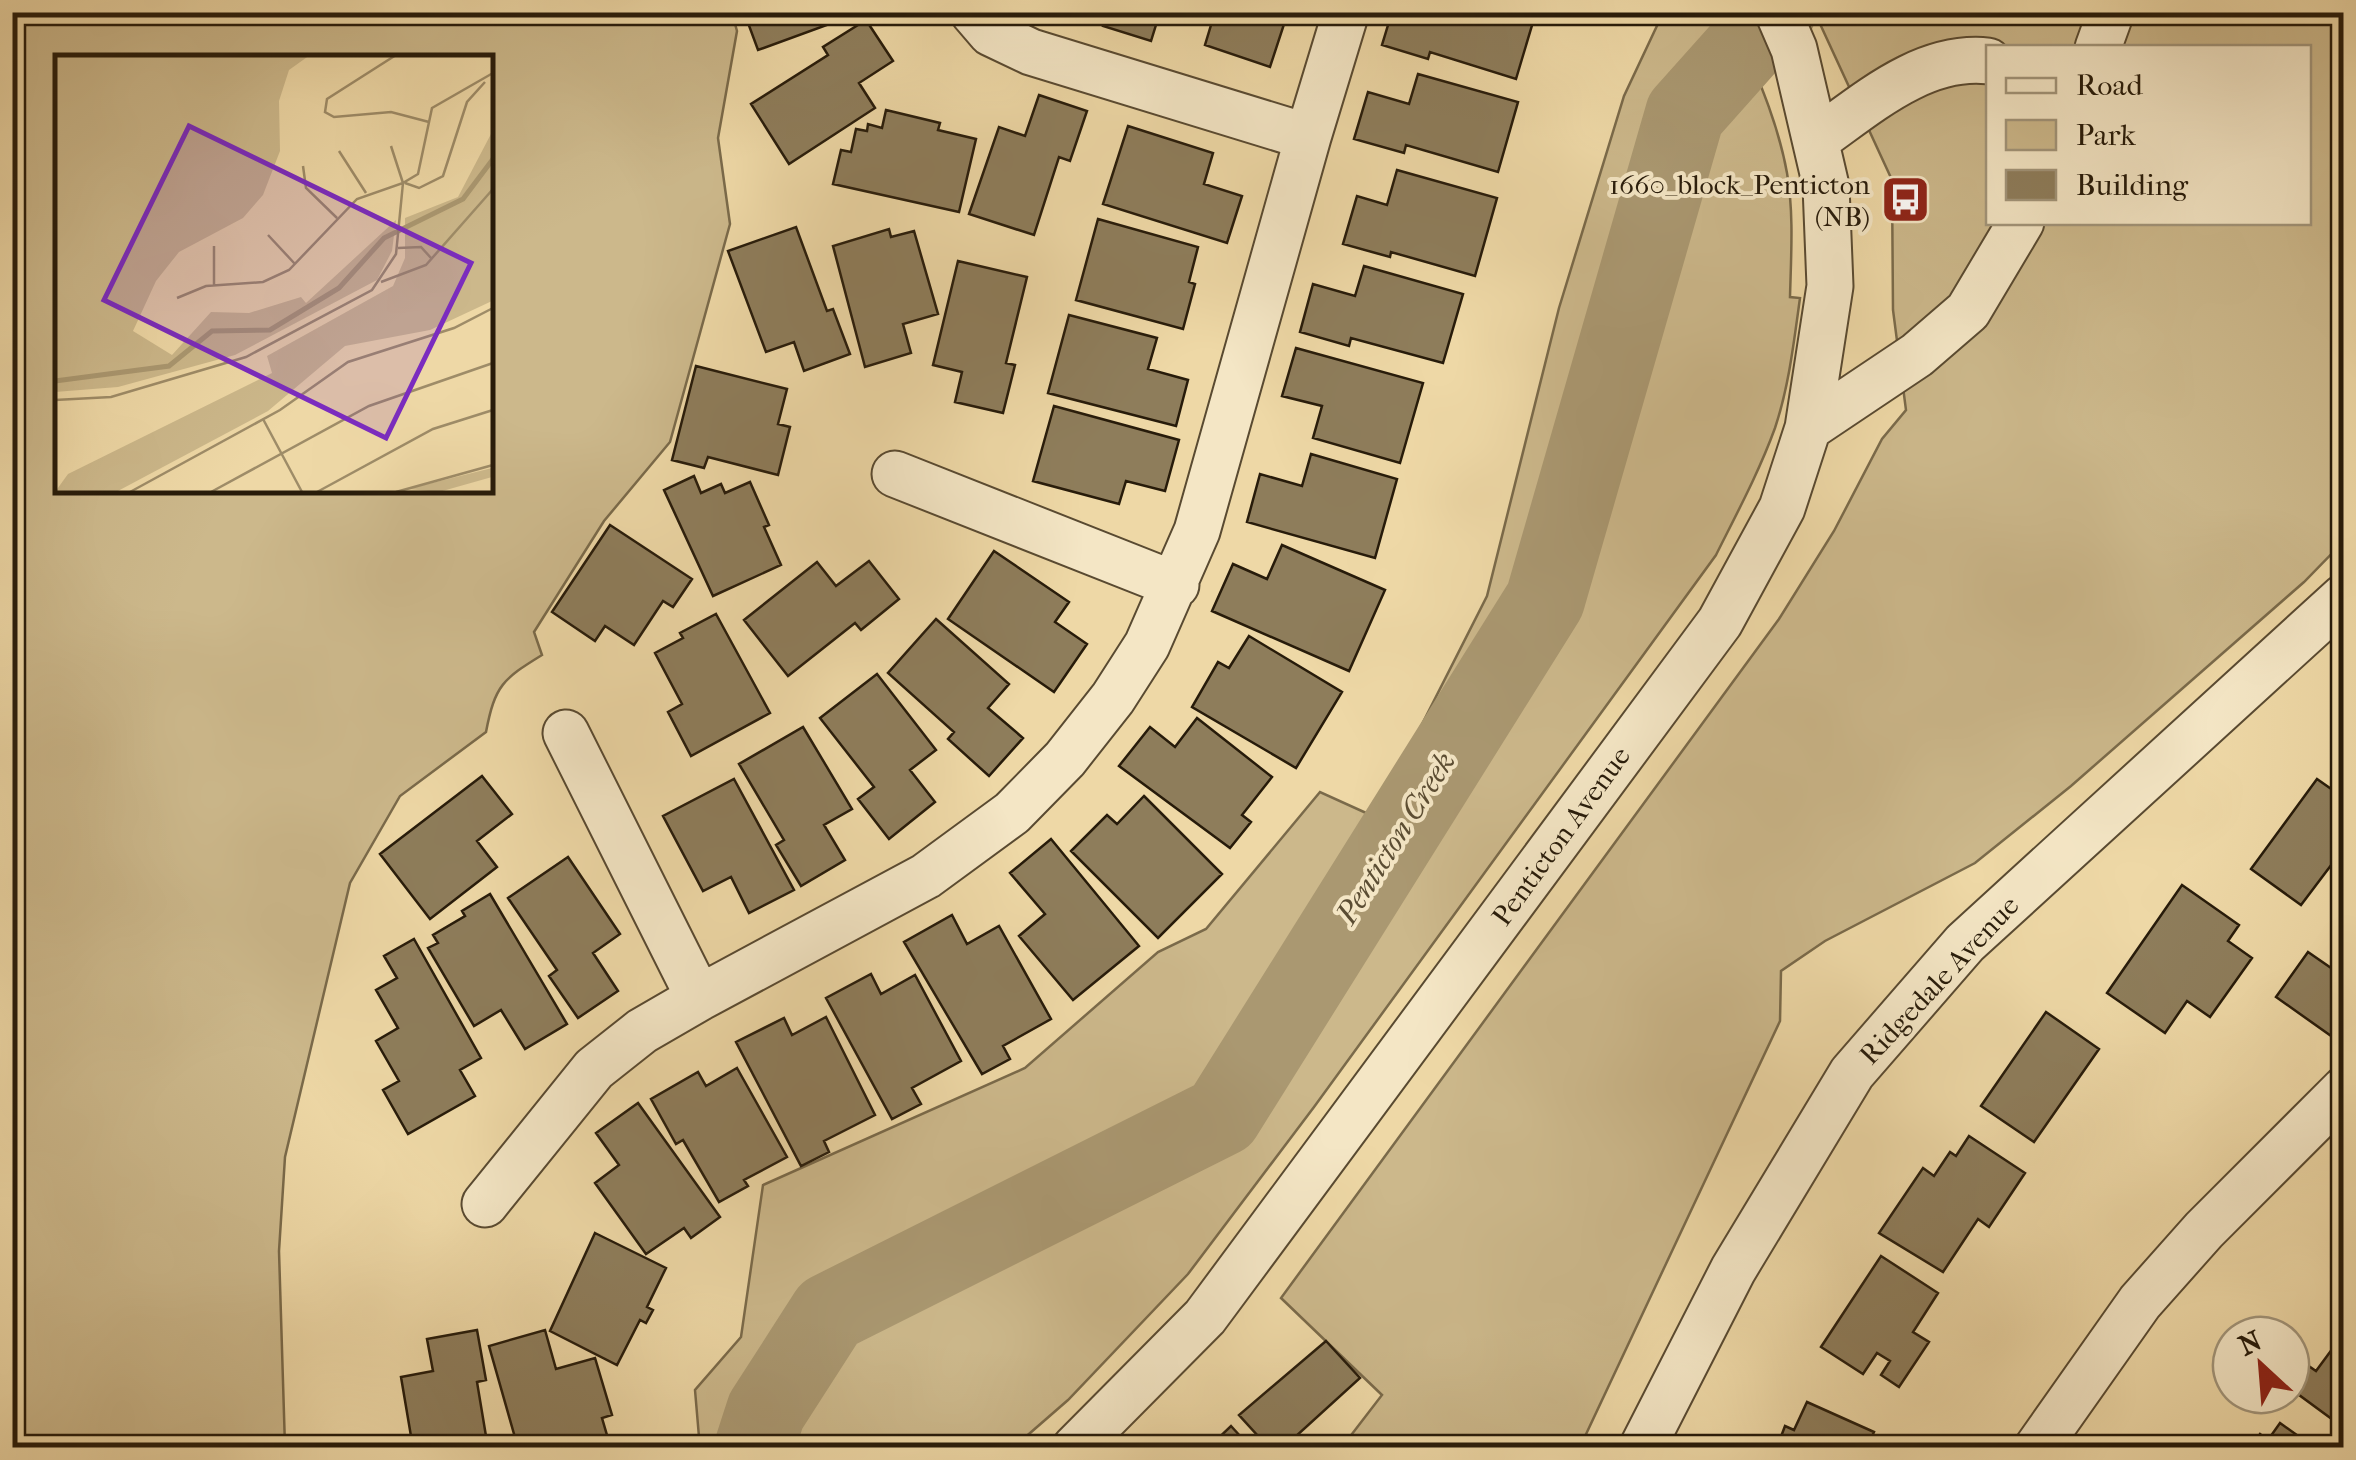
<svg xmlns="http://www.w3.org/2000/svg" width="2356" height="1460" viewBox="0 0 2356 1460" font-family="'IM FELL French Canon',serif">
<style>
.green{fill:#ccb88b;stroke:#7a6a4a;stroke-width:2.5;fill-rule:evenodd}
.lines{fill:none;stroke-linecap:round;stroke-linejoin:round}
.river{stroke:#aa9871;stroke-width:80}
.building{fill:#8e7d5b;stroke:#271b0a;stroke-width:2.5}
.minor-casing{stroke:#594a31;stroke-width:49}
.minor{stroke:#f4e6c5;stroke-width:45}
.labels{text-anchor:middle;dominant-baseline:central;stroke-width:8;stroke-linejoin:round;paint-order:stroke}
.poi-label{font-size:28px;fill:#271b0a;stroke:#f4e6c5;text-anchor:end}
.street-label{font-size:28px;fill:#271b0a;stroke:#f4e6c5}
.water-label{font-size:30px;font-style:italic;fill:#5b4d33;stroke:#f4e6c5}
.inset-river{fill:none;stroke:#aa9871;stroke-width:5}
.inset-road{fill:none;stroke:#9e8c68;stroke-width:2.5}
.view{fill:#7b2cbf;fill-opacity:0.15;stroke:#7b2cbf;stroke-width:5}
.inset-edge{fill:none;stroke:#271b0a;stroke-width:5}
</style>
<rect width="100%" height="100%" fill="#eed8a6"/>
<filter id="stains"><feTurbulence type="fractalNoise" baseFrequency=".002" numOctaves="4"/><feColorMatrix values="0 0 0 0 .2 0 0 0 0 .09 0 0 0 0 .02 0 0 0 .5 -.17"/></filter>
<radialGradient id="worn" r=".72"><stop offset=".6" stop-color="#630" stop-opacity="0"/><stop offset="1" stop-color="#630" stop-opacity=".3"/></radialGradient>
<path class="green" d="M732 13 737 31 718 138 730 224 670 442 604 521 534 632 542 655C503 679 495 685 486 732L400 796 350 883 285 1157 279 1251 285 1447H13V13ZM58 58H490V490H58Z
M1663 13H1731C1752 65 1777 117 1787 173 1794 214 1791 256 1790 297L1800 298C1794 341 1789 386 1775 428 1759 472 1737 513 1716 555L1314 1107 1188 1274 1068 1400 1014 1447H696L699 1437 695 1390 741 1337 763 1185 1025 1068 1158 952 1206 929 1320 792 1375 817 1487 596 1559 308 1624 96Z
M1815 13H2343V542L2304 582 2071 786 1975 863 1825 941 1781 971 1780 1021 1580 1447H1342L1382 1395 1281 1298 1779 619 1834 531 1882 439 1906 410 1893 310 1892 180ZM1988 48H2308V222H1988Z"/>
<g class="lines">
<path class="river" d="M754 1448 766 1411 829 1313 1222 1116 1545 600 1685 114 1776 12"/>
</g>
<path class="building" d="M744 12H832L835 22 758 50Z
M1108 12H1160L1151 41 1103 26Z
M1215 12H1288L1270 67 1205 45Z
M1392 12 1439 13 1536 12 1516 79 1430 52 1428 59 1382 45Z
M866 20 893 61 859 83 875 108 789 164 751 104 828 55 823 47Z
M1418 74 1518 102 1498 172 1406 145 1404 153 1354 139 1368 92 1409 104Z
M1039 95 1087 111 1070 161 1059 157 1034 235 969 214 999 127 1025 136Z
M886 110 940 123 938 130 976 139 959 212 833 184 841 150 851 152 856 129 867 131 868 124 882 128Z
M1128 126 1213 153 1204 184 1242 196 1227 243 1103 204Z
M1397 170 1497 198 1475 276 1391 252 1390 257 1343 244 1357 196 1387 205Z
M1098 219 1198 247 1189 282 1195 284 1183 329 1076 300Z
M796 227 827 311 833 309 850 354 804 371 794 342 766 352 728 251Z
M889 229 891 237 914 231 938 314 903 324 911 353 865 367 833 246Z
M958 261 1027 277 1006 363 1015 365 1003 413 955 402 962 372 933 365Z
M1364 266 1463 294 1443 363 1351 338 1349 346 1300 332 1313 284 1355 296Z
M1069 315 1157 338 1148 369 1188 380 1176 426 1048 393Z
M1296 348 1423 383 1400 463 1313 438 1322 406 1282 396Z
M696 366 787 389 778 424 790 427 778 475 708 457 704 468 672 460Z
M1054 406 1179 440 1165 491 1126 481 1119 504 1033 481Z
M1311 454 1397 479 1375 558 1247 522 1260 474 1302 486Z
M694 476 701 493 721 484 725 493 750 482 769 525 764 527 781 565 713 596 664 490Z
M610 525 692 579 673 607 663 601 634 645 605 626 595 641 552 612Z
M1282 545 1385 590 1349 671 1212 611 1233 564 1267 579Z
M994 551 1069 602 1055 622 1087 644 1054 692 948 619Z
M869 561 899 599 861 630 855 623 788 676 744 620 817 562 836 586Z
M716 614 770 713 691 756 668 712 682 704 655 653 683 638 680 633Z
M936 619 1009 684 988 708 1023 738 989 776 948 739 954 732 888 673Z
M1249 636 1342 692 1296 768 1192 707 1218 662 1229 668Z
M877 674 936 750 910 770 935 802 889 839 858 799 874 787 820 718Z
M1197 718 1272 777 1242 815 1251 822 1230 848 1119 766 1150 727 1175 747Z
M803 727 852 809 824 825 845 860 801 886 776 845 784 840 739 764Z
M482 776 512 814 477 841 497 867 430 919 380 854Z
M734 779 794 890 749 913 731 877 703 891 663 816Z
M2317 779 2344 798V848L2301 905 2251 869Z
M1144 796 1222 874 1158 938 1071 851 1107 815 1117 824Z
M1051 839 1139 946 1073 1000 1019 936 1045 914 1010 873Z
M568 857 620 934 593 953 618 991 578 1018 549 976 557 970 508 898Z
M2182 885 2239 925 2228 941 2252 958 2210 1017 2187 1001 2165 1033 2107 993Z
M490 894 567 1024 525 1049 501 1010 474 1026 428 948 438 943 433 935 465 916 462 911Z
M952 915 967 944 999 926 1051 1019 1003 1046 1010 1059 982 1074 904 942Z
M414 939 481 1058 460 1070 475 1096 408 1134 383 1090 399 1081 376 1041 398 1028 376 990 397 978 384 956Z
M2308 952 2344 977V1026L2334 1038 2276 997Z
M871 974 881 994 915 975 961 1061 912 1088 921 1104 892 1119 826 998Z
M2046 1012 2099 1049 2034 1142 1981 1106Z
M826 1017 875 1115 824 1141 829 1152 801 1166 736 1042 784 1018 792 1035Z
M737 1068 787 1157 744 1180 748 1186 719 1202 683 1140 676 1144 651 1099 698 1072 706 1086Z
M638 1103 720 1217 691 1238 684 1228 646 1254 595 1183 619 1165 596 1133Z
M1969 1136 2025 1173 1989 1227 1978 1219 1943 1272 1879 1233 1923 1168 1934 1176 1950 1152 1956 1156Z
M595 1233 666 1268 647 1307 653 1310 646 1323 640 1320 617 1365 550 1331Z
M1881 1256 1938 1293 1913 1332 1929 1342 1899 1387 1881 1375 1890 1361 1877 1353 1863 1374 1821 1347Z
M477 1330 486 1380 477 1382 488 1448H413L401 1377 433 1371 427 1339Z
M545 1330 556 1369 595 1358 612 1415 602 1418 609 1442 588 1448H511L508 1436 514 1434 489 1346Z
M2344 1333V1428L2291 1389V1374L2300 1360 2316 1371Z
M1326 1341 1360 1378 1283 1448H1269L1239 1415Z
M1807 1402 1874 1432 1867 1448H1788L1779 1442 1785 1426 1794 1430Z
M2280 1423 2315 1448H2250L2260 1434 2268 1440Z
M1231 1426 1251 1448H1208Z"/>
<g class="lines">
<defs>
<path id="minor" d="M973 12 991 33 1031 52 1308 137
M2098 48 2111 12
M1816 140C1866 105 1922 54 1988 61
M1808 428 1917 355 1968 311 2021 222
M895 474 1176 585
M566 733 699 998
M485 1204 594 1069 642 1031 699 998 926 876 1012 813 1065 759 1113 698 1147 645 1197 531 1308 137 1346 12
M1075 1448 1205 1317 1720 622 1782 508 1808 428 1830 286 1826 186 1794 49 1778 12
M1642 1448 1733 1270 1852 1073 1965 943 2344 597
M2037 1448 2140 1302 2204 1230 2344 1090"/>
</defs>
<use href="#minor" class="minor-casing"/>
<use href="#minor" class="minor"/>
</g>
<defs>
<symbol id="bus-square" viewBox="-11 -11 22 22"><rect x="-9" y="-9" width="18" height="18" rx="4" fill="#8f2418" stroke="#f4e6c5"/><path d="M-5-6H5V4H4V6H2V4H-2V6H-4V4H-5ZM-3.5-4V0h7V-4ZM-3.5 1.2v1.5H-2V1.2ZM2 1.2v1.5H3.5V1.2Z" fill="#fff"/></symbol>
</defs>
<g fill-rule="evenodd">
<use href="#bus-square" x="1878" y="172" width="55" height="55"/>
</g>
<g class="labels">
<g class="poi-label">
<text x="1870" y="184">1660_block_Penticton<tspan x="1870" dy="32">(NB)</tspan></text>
</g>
<g class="street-label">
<text transform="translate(1561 836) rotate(-54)">Penticton Avenue</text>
<text transform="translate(1939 980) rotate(-47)">Ridgedale Avenue</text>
</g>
<g class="water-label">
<text transform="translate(1396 838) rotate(-58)">Penticton Creek</text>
</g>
</g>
<g transform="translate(55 55)">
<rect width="438" height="438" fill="#eed8a6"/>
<path d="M0 0H255L234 15 224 46 225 96 208 140 188 163 124 197 101 226 78 276 117 300 156 257 194 258 246 242 251 248 341 165 337 196 322 225 180 300 63 332 0 337ZM437 77V246L375 275 290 291 213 356 61 437H0L13 419 217 318 212 301 338 231 350 203V163L403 142ZM437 413V422L384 437 353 434Z" fill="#ccb88b"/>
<path class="inset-river" d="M0 326 114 311 157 276 215 275 284 233 329 183 408 144 438 104"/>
<path class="inset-road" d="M341 0 272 44 270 57 279 62 336 57 374 67M284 96 311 138M248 111 251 133 282 163M350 128 364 133 388 121 412 47 430 27M213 180 240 209M159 191V231M343 193 366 192 376 203M326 227 371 210 438 134M122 243 151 231 208 227 234 215 302 144 348 128 336 91M0 345 56 342 191 302 317 235 341 199 348 128 363 119 377 53 438 18M208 364 247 437M75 437 225 355 293 307 399 273 438 253M156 437 314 351 438 308M262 437 378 374 438 355M341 437 438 410"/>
<path class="view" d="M134 71 416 208 331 383 49 245Z"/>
<rect width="438" height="438" class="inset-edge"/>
</g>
<rect width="2356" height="1460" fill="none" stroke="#eed8a6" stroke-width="50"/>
<rect x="15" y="15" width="2326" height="1430" fill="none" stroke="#271b0a" stroke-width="5"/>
<rect x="25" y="25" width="2306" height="1410" fill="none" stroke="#271b0a" stroke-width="2.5"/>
<rect x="1986" y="45" width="325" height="180" fill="#f4e6c5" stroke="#a2957a" stroke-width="2.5"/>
<rect x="2006" y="78" width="50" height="15" fill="#f4e6c5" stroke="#a2957a" stroke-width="2.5"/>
<text x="2076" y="95" font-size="30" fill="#271b0a">Road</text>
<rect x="2006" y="120" width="50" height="30" fill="#ccb88b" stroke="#a2957a" stroke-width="2.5"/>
<text x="2076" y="145" font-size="30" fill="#271b0a">Park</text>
<rect x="2006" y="170" width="50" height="30" fill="#8e7d5b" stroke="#a2957a" stroke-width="2.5"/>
<text x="2076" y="195" font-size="30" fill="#271b0a">Building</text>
<g transform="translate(2261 1365) rotate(334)"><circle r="48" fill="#f4e6c5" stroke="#a2957a" stroke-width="2.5"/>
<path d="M0-8L18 38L0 25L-18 38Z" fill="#8f2418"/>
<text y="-15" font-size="28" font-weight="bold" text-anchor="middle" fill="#271b0a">N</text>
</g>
<rect width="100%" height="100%" filter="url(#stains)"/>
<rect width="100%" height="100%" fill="url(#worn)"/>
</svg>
